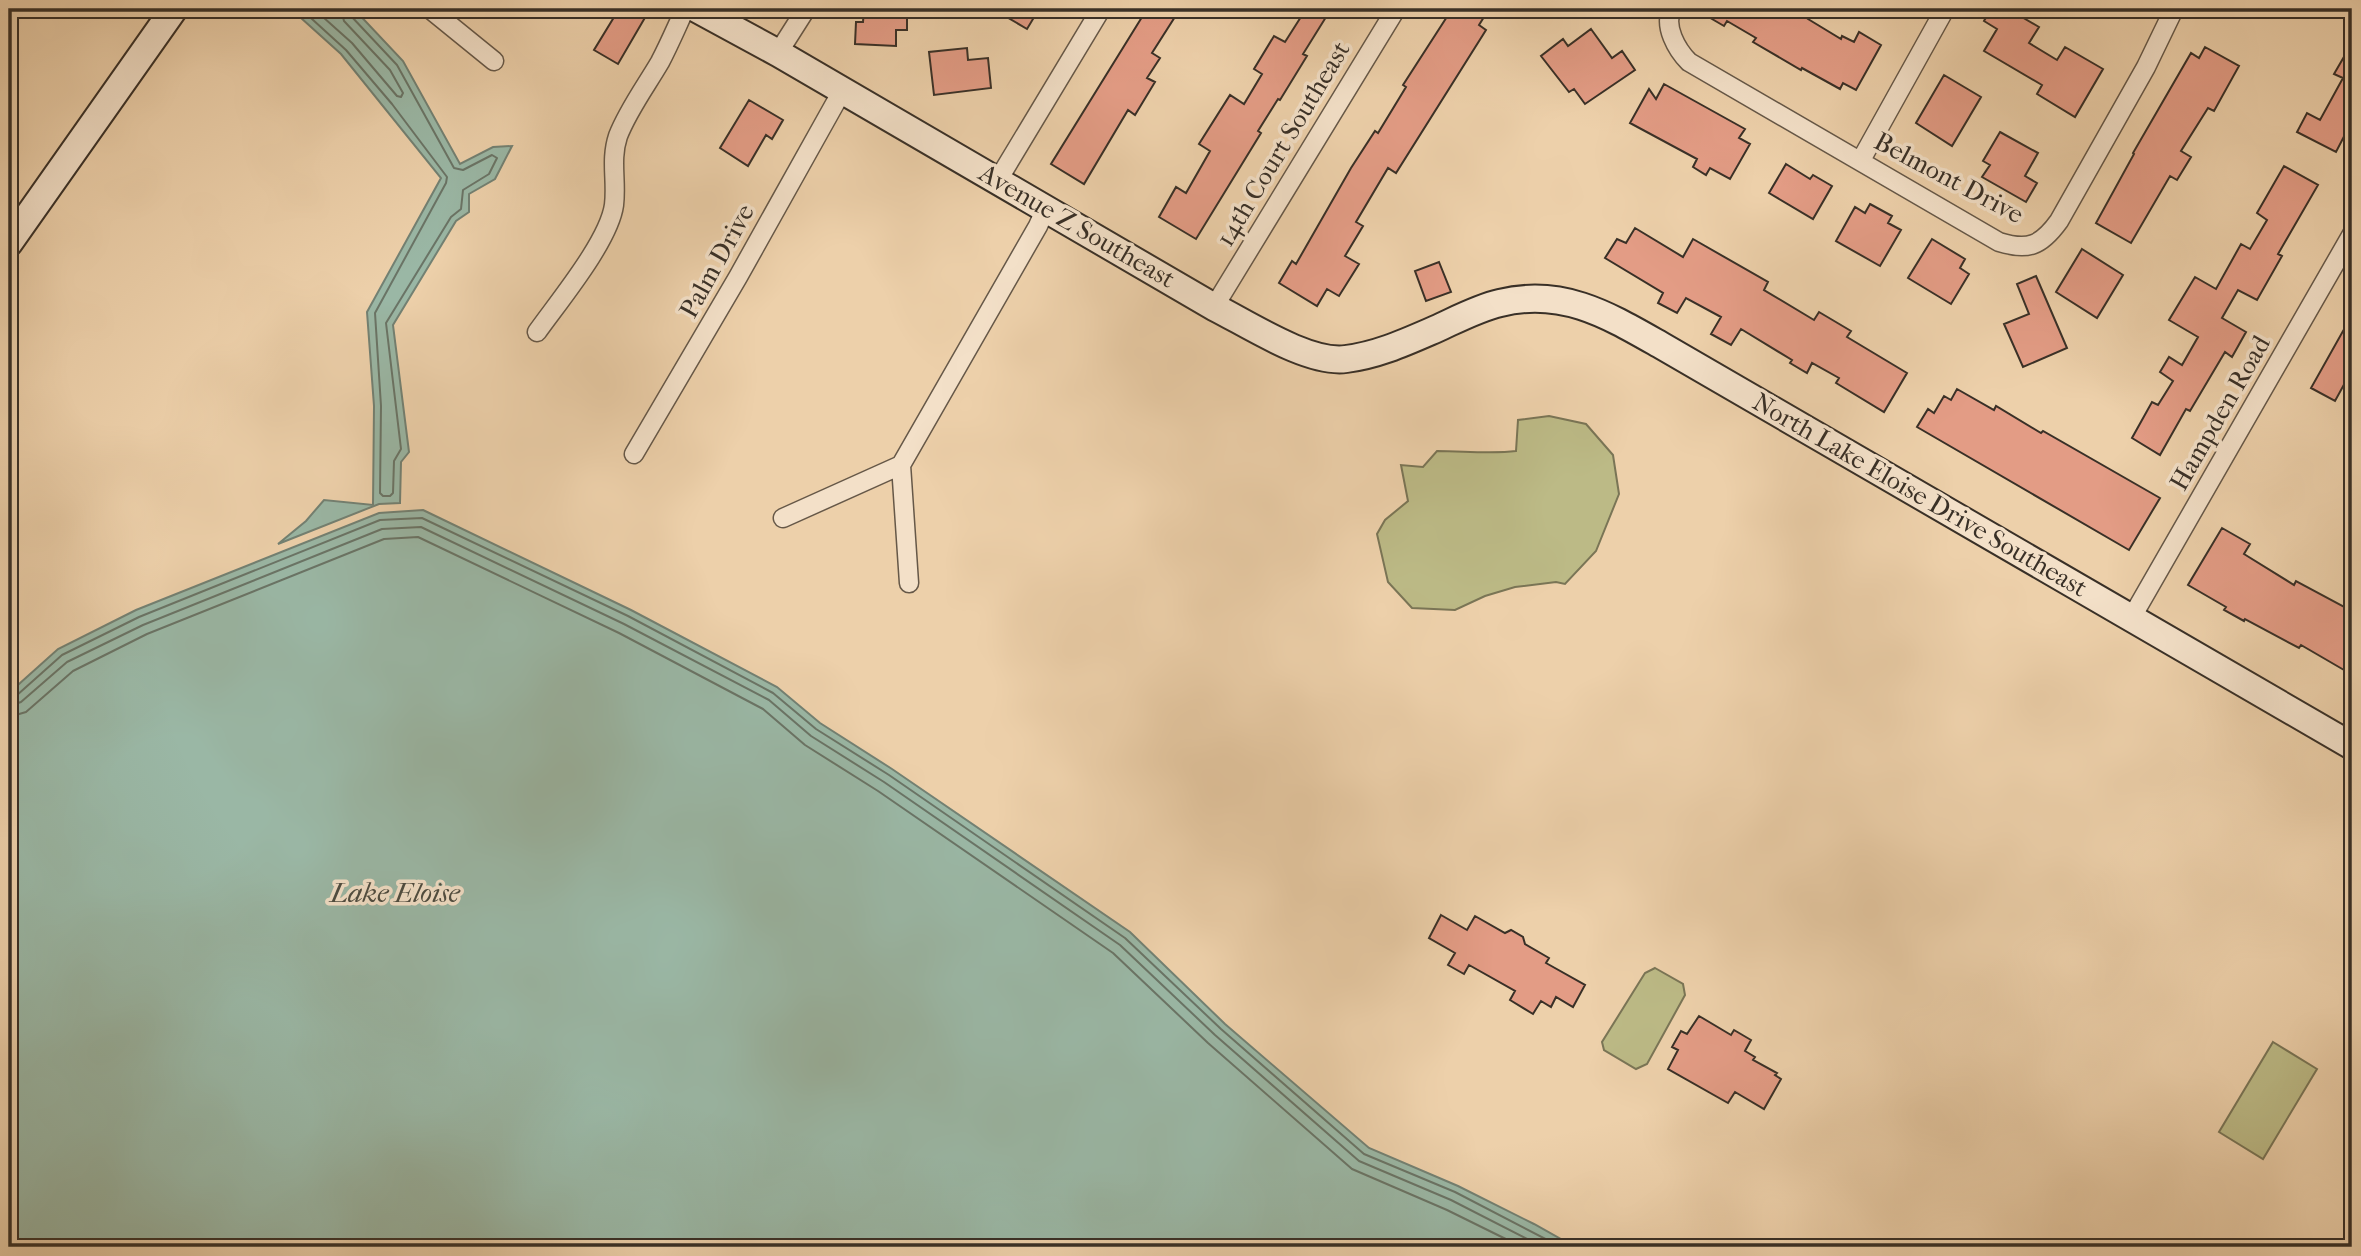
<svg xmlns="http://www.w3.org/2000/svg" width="2361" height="1256" viewBox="0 0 2361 1256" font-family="'IM FELL French Canon',serif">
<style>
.green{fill:#bcba86;stroke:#7a7556;stroke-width:2}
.water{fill:#9ab7a5;stroke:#738173;stroke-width:2}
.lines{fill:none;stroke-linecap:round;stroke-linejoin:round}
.shore{stroke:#6a7466;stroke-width:2}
.building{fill:#e39c85;stroke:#393027;stroke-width:2}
.street-casing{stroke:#665848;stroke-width:21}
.secondary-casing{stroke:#393027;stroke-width:30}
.street{stroke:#f3e0c8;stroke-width:18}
.secondary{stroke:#f3e0c8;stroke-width:26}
.labels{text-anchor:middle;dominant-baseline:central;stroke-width:7;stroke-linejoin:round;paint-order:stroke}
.street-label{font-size:26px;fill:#393027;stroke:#f3e0c8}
.water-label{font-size:28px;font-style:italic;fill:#4c4b40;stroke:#f3e0c8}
</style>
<rect width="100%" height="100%" fill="#edd0aa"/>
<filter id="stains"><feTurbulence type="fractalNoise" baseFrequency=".00286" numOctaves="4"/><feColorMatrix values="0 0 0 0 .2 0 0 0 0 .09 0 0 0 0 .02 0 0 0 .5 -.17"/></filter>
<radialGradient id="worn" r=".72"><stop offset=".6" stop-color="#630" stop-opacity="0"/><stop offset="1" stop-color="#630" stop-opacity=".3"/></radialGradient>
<path class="green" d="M1549 416 1586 424 1613 455 1619 494 1596 551 1565 584 1556 582 1515 587 1485 596 1455 610 1412 608 1388 582 1377 534 1385 520 1408 501 1401 465 1423 467 1437 451C1463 451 1492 454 1516 451L1518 420Z
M1655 968 1683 984 1685 995 1647 1064 1636 1069 1604 1050 1602 1042 1645 973Z
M2273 1042 2317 1069 2263 1159 2219 1132Z"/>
<path class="water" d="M291 9H354L403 61 460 164 493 147 512 146 495 179 469 194V212L456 221 393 325 409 452 401 462 400 503 379 504 278 544 306 521 324 500 373 505 374 406 367 312 441 178 341 54Z
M423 510 631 610 777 687 820 723 892 769 1130 932 1225 1024 1369 1148 1458 1186 1534 1224 1575 1247H9V693L58 649 136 610 379 513Z"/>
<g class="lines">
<path class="shore" d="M301 9 346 50 392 104 447 177 446 183 375 313 381 406 380 493 383 496H390L393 493 394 461 401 449 386 323 451 217 461 209 463 190 489 174 497 158 492 155 463 170 454 168 397 65 351 16 349 9
M314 9 352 43 397 96 401 97 403 93 390 70 344 21 341 9
M9 697 16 696 62 655 139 617 380 520 422 518 628 616 773 693 816 729 889 775 1125 938 1221 1029 1364 1154 1455 1192 1561 1247
M9 706 21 702 67 662 143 625 382 529 421 527 624 624 769 700 811 736 884 782 1120 945 1215 1035 1359 1161 1451 1200 1543 1247
M9 717 26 712 73 671 147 634 384 539 418 537 619 633 763 709 805 745 878 791 1113 953 1208 1043 1352 1169 1447 1210 1522 1247"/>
</g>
<path class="building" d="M619 9H650L618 64 594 50Z
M864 9H907V30H896V46L855 44 856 22H863Z
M993 9H1039L1027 29Z
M1147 9H1180L1152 53 1160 58 1147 78 1155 82 1135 115 1128 110 1084 184 1051 164Z
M1306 9H1331L1303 54 1307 56 1280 100 1278 99 1258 131 1261 133 1196 239 1159 217 1176 187 1186 193 1210 151 1199 144 1230 95 1244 104 1262 74 1254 69 1274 36 1285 42Z
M1452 9H1489L1479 25 1486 30 1396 173 1388 168 1356 222 1363 226 1345 256 1359 264 1339 296 1327 289 1317 306 1279 283 1292 261 1296 264 1351 168 1375 131 1378 133 1406 87 1403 85Z
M1695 9H1814L1808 19 1841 39 1842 36 1854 42 1859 32 1881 45 1856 90 1843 83 1840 89 1802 68 1801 70 1753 42 1756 38 1727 21 1724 26Z
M1991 9H2008L2039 27 2029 43 2057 60 2065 47 2103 69 2075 117 2037 94 2042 85 1984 51 1997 29 1984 21Z
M1591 29 1612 58 1622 51 1635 70 1585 104 1574 89 1569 92 1541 56 1563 39 1568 46Z
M2352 43V121L2336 152 2297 132 2307 113 2320 120 2343 78 2334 74Z
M2205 47 2239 66 2214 111 2208 108 2181 151 2191 157 2177 180 2170 176 2131 243 2096 223 2134 154 2133 153 2191 53 2199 58Z
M967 48 968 60 988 58 991 88 934 95 929 52Z
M1944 75 1981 97 1952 146 1916 123Z
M1664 84 1745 129 1739 138 1750 144 1730 179 1710 168 1706 175 1693 167 1697 159 1630 123 1649 89 1656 99Z
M749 100 783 120 772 139 766 135 748 166 720 148Z
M2000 132 2038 153 2025 176 2037 183 2026 202 1982 177 1990 165 1983 161Z
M1786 164 1810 179 1813 175 1832 186 1813 219 1769 193Z
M2284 166 2318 185 2278 254 2282 256 2257 300 2238 290 2222 318 2246 332 2232 357 2225 352 2190 411 2186 409 2160 455 2132 438 2152 402 2158 405 2173 381 2160 372 2169 357 2182 365 2198 337 2169 320 2195 277 2216 289 2241 244 2250 249 2267 220 2257 213Z
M1870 204 1892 216 1888 223 1901 230 1880 266 1836 241 1855 207 1865 213Z
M1635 228 1683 257 1693 239 1768 282 1764 290 1814 320 1819 312 1851 331 1847 337 1907 373 1884 412 1836 383 1839 378 1812 363 1807 373 1790 363 1792 360 1741 329 1731 345 1711 334 1721 317 1686 298 1677 313 1658 303 1663 293 1605 258 1617 239 1626 243Z
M1932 239 1965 259 1960 268 1969 274 1951 304 1908 278Z
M2082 249 2123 275 2097 318 2056 292Z
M1439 262 1451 292 1426 301 1415 271Z
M2036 276 2067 348 2023 367 2004 324 2029 314 2017 284Z
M2352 315V370L2335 401 2311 388Z
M1957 389 1994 410 1996 406 2041 433 2043 431 2160 498 2129 550 1917 427 1928 409 1934 413 1944 396 1951 400Z
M2222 528 2250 544 2244 554 2294 585 2296 581 2352 611V656L2344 670 2301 645 2299 648 2245 619 2244 621 2224 610 2226 607 2188 585Z
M1441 915 1467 930 1475 916 1505 933 1511 930 1523 937 1525 944 1549 958 1546 963 1585 985 1573 1007 1556 997 1551 1007 1541 1001 1533 1014 1510 1000 1515 991 1469 965 1464 974 1448 965 1455 953 1429 938Z
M1699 1016 1731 1035 1734 1030 1751 1040 1745 1051 1755 1057 1753 1060 1777 1073 1775 1075 1781 1079 1764 1109 1735 1092 1728 1103 1668 1069 1678 1050 1672 1047 1681 1031 1687 1034Z"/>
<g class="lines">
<defs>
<path id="street" d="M430 9 494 61
M1672 9C1663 26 1677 50 1689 62L1999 242C2028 251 2041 246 2059 221L2146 67 2174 9
M778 53 806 9
M1861 160 1945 9
M998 180 1101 9
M1214 307 1396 9
M537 332C559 301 609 241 614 205 617 181 610 160 618 136 628 110 646 86 660 62 669 45 677 26 685 9
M634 454 738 277 842 91
M901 465 909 583
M783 518 901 465 1038 226 1046 208
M2132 617 2352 234"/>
<path id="secondary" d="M697 9 778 53 1214 307C1248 324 1308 364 1346 359 1378 355 1406 342 1436 329 1456 320 1478 308 1500 303 1564 287 1611 317 1664 347L2352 746
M9 243 174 9"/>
</defs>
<use href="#street" class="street-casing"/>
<use href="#secondary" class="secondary-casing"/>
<use href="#street" class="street"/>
<use href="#secondary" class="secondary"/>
</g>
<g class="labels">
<g class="street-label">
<text transform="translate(1283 144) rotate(-59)">14th Court Southeast</text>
<text transform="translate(1949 178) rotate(28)">Belmont Drive</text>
<text transform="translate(1077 226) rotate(30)">Avenue Z Southeast</text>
<text transform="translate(717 261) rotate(-61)">Palm Drive</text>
<text transform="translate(2220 413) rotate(-60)">Hampden Road</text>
<text transform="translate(1920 495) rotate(30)">North Lake Eloise Drive Southeast</text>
</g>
<g class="water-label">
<text x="395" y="892">Lake Eloise</text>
</g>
</g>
<rect width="2361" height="1256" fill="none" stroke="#edd0aa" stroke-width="35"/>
<rect x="10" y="10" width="2340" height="1235" fill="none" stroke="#393027" stroke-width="3.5"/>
<rect x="18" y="18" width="2326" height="1221" fill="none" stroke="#393027" stroke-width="2"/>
<rect width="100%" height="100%" filter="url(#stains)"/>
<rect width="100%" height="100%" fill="url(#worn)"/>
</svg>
